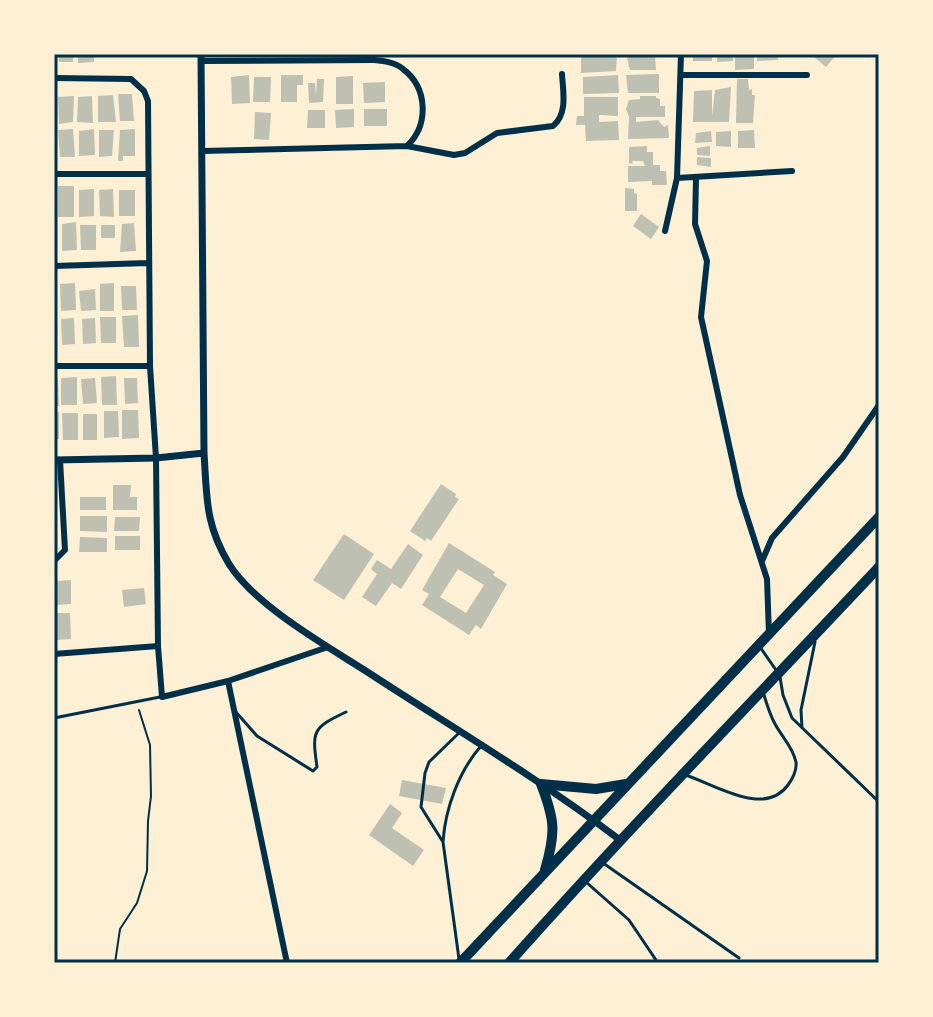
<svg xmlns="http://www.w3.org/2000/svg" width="933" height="1017" viewBox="0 0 933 1017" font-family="Commissioner,sans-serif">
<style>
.building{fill:#bec0b2;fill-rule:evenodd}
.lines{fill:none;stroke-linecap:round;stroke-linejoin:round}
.path{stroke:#003049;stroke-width:2}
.service{stroke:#003049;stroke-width:3}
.minor{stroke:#003049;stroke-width:6}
.tertiary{stroke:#003049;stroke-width:7}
.trunk{stroke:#003049;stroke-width:10}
.neatline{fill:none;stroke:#003049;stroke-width:3}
</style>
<rect width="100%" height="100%" fill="#fdf0d5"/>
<path class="building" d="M59 54H73V62H59Z
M78 54H94V62L78 63Z
M581 54H617L616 71 581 73Z
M626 54H655L656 70H630Z
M693 54H712V61H693Z
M717 54H733V61L717 62Z
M735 54H754V69L735 70Z
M757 54H778V60L757 61Z
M815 54H837L826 67 813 56Z
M659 74V93H628L626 75Z
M249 75 250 103 232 104 231 77Z
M281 75H303V85H297V102H281Z
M618 75 619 93 583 94V77Z
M353 76V104H336V77Z
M254 77H271L270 102H253Z
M317 79H324L323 102 309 103 308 83H315L316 96Z
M737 79H748L749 90 752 89V95H755L753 123H736Z
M385 82V102L364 103 363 83Z
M731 87 729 122H693L694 91 712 90V116L715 90Z
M118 94H132L134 121H120Z
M113 95 116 122H98V96Z
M74 96 73 122 59 124 58 97Z
M92 96 93 123 77 122 78 97Z
M640 96H656V98L660 99V106H665V117H636V122L658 120 664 127 668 125 669 138 628 139 629 117 626 109 629 100 640 99Z
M584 97H618V116L599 115V122L618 121 619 140 586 141 585 125H576L577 116H584Z
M354 109V127L336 128 335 110Z
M364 109H387V126H364Z
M308 110H325V128H307Z
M255 112 271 113 269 140 254 139Z
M73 129 75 157H60L58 130Z
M94 129 95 155 79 156V131Z
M135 129V156H123V161H118L120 130Z
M99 130H114L112 156 99 157Z
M754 130 755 148H738V131Z
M711 131 712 142 695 143 696 133Z
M731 131V147L716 146V132Z
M647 146V152H653V165H660V171H666L667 185H652V181L628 182V166H645L643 161H632L633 164 629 163V147Z
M710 146V156L697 155V148Z
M697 157 711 158V167L697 165Z
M58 186H74V217H58Z
M625 188 634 189V193L637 194V211H625Z
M94 189V216L79 217V190Z
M113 189 114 217 100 216 99 190Z
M119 190H135V216H119Z
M641 214 659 227 651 239 633 226Z
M76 222 77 250 62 251V224Z
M134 223 136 251 120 252 122 224Z
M80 225H96V250H81Z
M101 225H115V238H101Z
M75 283 76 310 61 311 60 284Z
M114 283V311H100V284Z
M121 286H136L137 310H122Z
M95 289 96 310 81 311 79 291Z
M138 315 139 347H124L122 316Z
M100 317H116V343H101Z
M74 318 75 344 62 345 61 319Z
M95 318 96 343 83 344 82 319Z
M116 376 117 405H102L101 377Z
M77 377V405H61V378Z
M54 378H58L59 406H54Z
M95 378 97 403 83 404 81 379Z
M124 378H137L138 403 125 404Z
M122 410H138L139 438 122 439Z
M104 411H118L119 437 104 438Z
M54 412H59V439H54Z
M62 413H78V440H63Z
M83 414H97V440H83Z
M441 484 456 494 455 497 459 499 431 541 427 538 425 541 410 531Z
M113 485H131L130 497H137V510H113Z
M80 497H106V510H80Z
M80 516H107V532L80 531Z
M115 517H140L139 531H114Z
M344 534 374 554 344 600 313 580Z
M115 536H140V550H115Z
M80 537 107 538V552H79Z
M449 543 495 572 493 575 507 584 481 629 476 625 469 635 422 605 429 594 422 590ZM458 569 484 585 466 613 440 597Z
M408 544 423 555 401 589 392 583 376 606 362 597 377 574 371 569 377 560 391 569Z
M71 580V604L57 605V581Z
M144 588 146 604 124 607 122 590Z
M56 613H70L71 639 57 640Z
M402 780 446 788 442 804 399 796Z
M390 804 402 813 392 828 424 850 413 866 369 835Z"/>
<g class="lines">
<path class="path" d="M115 963 120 929 137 903 147 871 148 821 151 796 150 745 139 710"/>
<path class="service" d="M760 647 776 670
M780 677 783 695 792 718 879 802
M235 711 257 736 313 771 317 767C312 731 312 728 346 712
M54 718 160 697
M802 728 801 710 815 642
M685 775C715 784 764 818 788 785 793 778 797 770 796 762 793 747 782 737 775 724 770 715 767 705 764 695
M443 842 421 807 425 773 429 762 460 732
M603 863 739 958
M586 882 629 920 658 963
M459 959 443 842C445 809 459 771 481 746"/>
<path class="minor" d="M201 61 373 60C383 61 395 62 403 69 428 88 429 125 407 146
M682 75H807
M54 78 131 79 144 91 148 101 150 366 156 458 158 646 162 697 228 681 328 647
M202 151 407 146 454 155 465 153 497 133 553 126C568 114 563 91 562 74
M54 174H147
M677 178 792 171
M696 178 695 224 707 261 701 317 740 495 767 579 769 635
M665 231 677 178 681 54
M54 266 148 263
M54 366H150
M54 561 65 550 60 460
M762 561 772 538 843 457 879 405
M54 654 158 646
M228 681 287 963"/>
<path class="tertiary" d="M201 54 204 453C207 498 205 524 229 564 256 607 329 647 372 675 455 729 541 780 620 840
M54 460 156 458 204 453"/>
<path class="trunk" d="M541 784C555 820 556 832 545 870
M541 784 596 789 626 784
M460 963 879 517
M509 963C629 828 755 699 879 567"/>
</g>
<rect width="933" height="1017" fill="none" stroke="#fdf0d5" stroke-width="112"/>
<rect x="56" y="56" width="821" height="905" class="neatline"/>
</svg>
